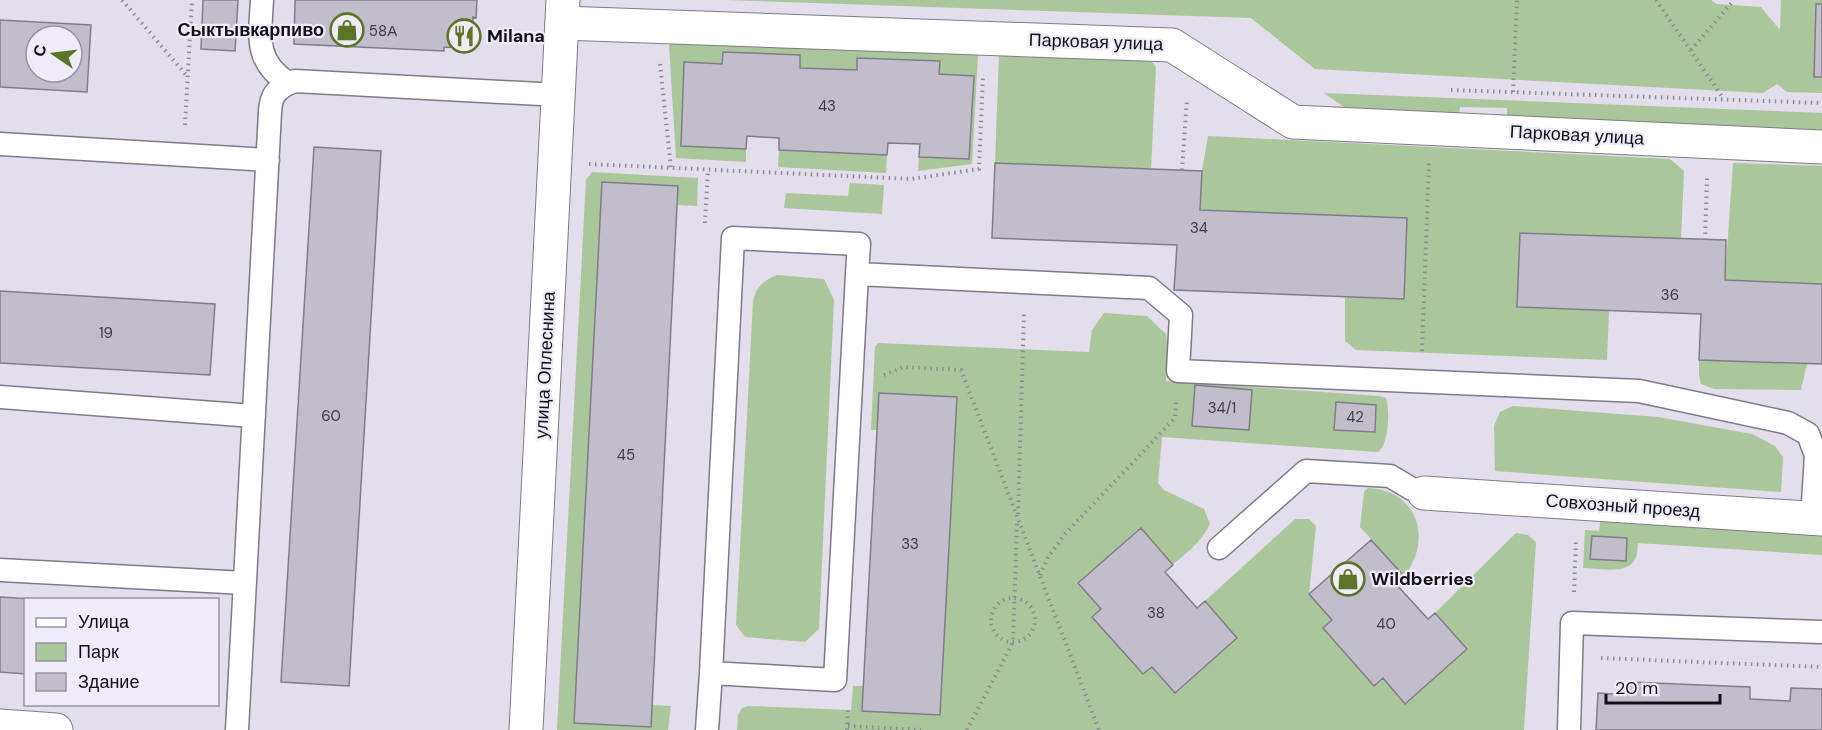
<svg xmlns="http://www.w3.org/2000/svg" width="1822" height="730" viewBox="0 0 1822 730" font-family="'DM Sans',sans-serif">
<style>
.green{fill:#a9c79a}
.building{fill:#c2bdcb;stroke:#817c89;stroke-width:1.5;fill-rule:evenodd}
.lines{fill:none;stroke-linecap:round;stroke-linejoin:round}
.lane-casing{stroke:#7f7a87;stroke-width:25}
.street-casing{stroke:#7f7a87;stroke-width:35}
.secondary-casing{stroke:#7f7a87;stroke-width:35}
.path{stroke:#8e8a95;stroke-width:4;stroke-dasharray:1.5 4.5;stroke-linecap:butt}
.lane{stroke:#fff;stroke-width:22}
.street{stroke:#fff;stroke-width:33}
.secondary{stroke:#fff;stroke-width:33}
.labels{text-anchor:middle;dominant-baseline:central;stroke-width:4.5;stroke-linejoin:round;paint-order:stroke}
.number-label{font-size:15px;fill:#3e3b42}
.poi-label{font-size:18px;font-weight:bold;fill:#121015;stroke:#f0ebf9;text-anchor:start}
.street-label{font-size:18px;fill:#121015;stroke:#f0ebf9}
</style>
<rect width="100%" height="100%" fill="#e3ddec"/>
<path class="green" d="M726 0H1711L1717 4 1761 7 1780 30 1781 0H1822V93L1787 92 1777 84 1763 93 1315 69 1251 18Z
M674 38 978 55 972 164 918 171 919 157 969 159 973 76 939 74V61L858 58 857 70 800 68V55L723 52 722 64 684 62 681 145 746 149V162L676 158 669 46Z
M999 54 1150 59 1156 67 1151 169 995 163Z
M1324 93 1822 113V130L1507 117V108L1460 107 1459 115 1353 111 1344 107Z
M1208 136 1670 159 1684 171 1681 239 1520 233 1517 307 1609 311 1607 360 1356 350 1345 341V296L1200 210 1202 171Z
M779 150 887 155 886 173 778 167Z
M1733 163 1822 166V284L1725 280Z
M592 172 698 178 697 206 678 205V186L603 182 574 723 651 727 652 705 671 706 668 730H557V728L586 180Z
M850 183 884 185 882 214 784 208 786 193 848 196Z
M777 275 824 279 834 300 819 629 805 642 745 637 736 625 753 301C756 287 764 280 777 275Z
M1104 313 1147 316 1166 334 1168 348 1166 381 1379 396 1386 398C1390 410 1389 445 1378 452L1162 437 1158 483 1164 490 1204 509 1210 524C1194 559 1133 589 1101 609L1093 616 1143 674 1152 667 1205 601 1295 519H1309L1316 526 1309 594 1332 620 1323 628 1383 678 1405 704 1467 649 1435 613 1516 533 1528 535 1536 542 1524 730H737L738 715 742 708 748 706 851 710 853 686H863L862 711 940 715 957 397 880 393 877 430H871L875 347 878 343 1089 352 1092 330Z
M1699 360 1807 364 1801 390 1714 389 1701 384 1699 375Z
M1513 406 1658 417 1752 434 1775 446 1783 457 1781 492 1495 471 1494 426 1500 412Z
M1368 488C1418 490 1433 540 1404 576L1360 527 1364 492Z
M1601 517 1822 531V555L1638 543C1637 547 1638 553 1636 557 1630 576 1598 568 1583 568L1585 530 1599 531Z"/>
<path class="building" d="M203 0H238L235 51 201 49Z
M295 0H477L476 18 473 17 472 48 444 47V51L294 44Z
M1816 4H1822V77H1814Z
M0 20 91 25 87 92 0 87ZM36 36H72V72H36Z
M723 52 800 55V68L857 70V58L940 61 939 74 974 76 969 159 919 157 920 144 888 143 887 155 779 150V138L761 137 747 136 746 149 681 146 684 62 722 64Z
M314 147 381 151 349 686 281 682Z
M995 163 1202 171 1200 210 1407 218 1404 299 1174 290 1177 245 992 238Z
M602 182 678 186 651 727 574 723Z
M1520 233 1726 240 1725 280 1822 284V364L1699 360 1701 314 1517 307Z
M0 291 215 304 210 375 0 363Z
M1195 385 1252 390 1249 430 1192 426Z
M879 393 957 397 940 715 862 711Z
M1336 402 1376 405 1375 432 1334 430Z
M1141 528 1173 565 1165 572 1197 608 1205 601 1237 638 1175 693 1152 667 1143 674 1092 617 1101 609 1078 583Z
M1592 536 1627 538 1626 561 1590 559Z
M1371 540 1404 576 1395 583 1428 619 1435 613 1467 649 1405 704 1383 678 1374 686 1323 628 1332 620 1309 594Z
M0 597 48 600H26V674L0 672Z
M1628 682 1750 687V699L1790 701 1791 688 1822 689V730H1596L1598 693 1628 695Z"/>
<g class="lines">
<defs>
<path id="lane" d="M262 0C260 36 254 61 288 83
M0 144 268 160
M0 397 254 416
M1219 548 1306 471 1390 476 1412 489 1424 493
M0 570 245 583
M711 673 733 238 859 244 857 274 1149 288 1181 315 1178 371 1639 391 1788 423 1808 434 1816 455 1812 519
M237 730 269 131C271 105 266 91 295 81L559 95
M707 730 711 673 835 680 857 274
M1569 730 1572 623 1822 632"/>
<path id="street" d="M562 23 1172 45 1293 122 1822 147
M1424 493 1822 519
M0 726 56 730"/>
<path id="secondary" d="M526 730 563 0"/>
</defs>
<use href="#lane" class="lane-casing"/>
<use href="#street" class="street-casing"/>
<use href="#secondary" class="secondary-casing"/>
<path class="path" d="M122 0 187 76
M1656 0 1723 98
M1691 50 1734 0
M660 64 671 168
M1451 90 1822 103
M1513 92 1517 0
M185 125 192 0
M589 164 911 179 979 169 983 75
M1182 170 1187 99
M705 223 708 170
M1705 240 1707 178
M1422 351 1429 163
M884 375 903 367 961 370 1099 730
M1018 514 1024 312
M1040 575 1048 557 1065 534 1175 418 1176 400
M1574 592 1576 540
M991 620a22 22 0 1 1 44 0a22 22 0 1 1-44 0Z
M1601 658 1822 667
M848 726 921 730
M847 730 848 707
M967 730 1013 642 1017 522"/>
<use href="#lane" class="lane"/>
<use href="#street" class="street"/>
<use href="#secondary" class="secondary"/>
</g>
<defs>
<symbol id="shop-ring" viewBox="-11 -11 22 22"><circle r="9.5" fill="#f0ebf9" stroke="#5b7427" stroke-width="1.5"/><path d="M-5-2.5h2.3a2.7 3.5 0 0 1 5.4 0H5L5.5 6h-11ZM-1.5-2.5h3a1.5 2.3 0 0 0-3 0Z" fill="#5b7427"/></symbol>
<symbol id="restaurant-ring" viewBox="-11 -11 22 22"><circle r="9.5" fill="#f0ebf9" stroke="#5b7427" stroke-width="1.5"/><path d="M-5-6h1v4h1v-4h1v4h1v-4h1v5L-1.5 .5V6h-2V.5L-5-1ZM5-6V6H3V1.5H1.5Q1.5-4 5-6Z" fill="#5b7427"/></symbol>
</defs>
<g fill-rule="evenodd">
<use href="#shop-ring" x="328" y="11" width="38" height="38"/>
<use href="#restaurant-ring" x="445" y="17" width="38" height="38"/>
<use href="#shop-ring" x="1329" y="560" width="38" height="38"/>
</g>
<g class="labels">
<g class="number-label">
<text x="383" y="31">58А</text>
<text x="827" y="106">43</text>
<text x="1199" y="228">34</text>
<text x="1670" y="295">36</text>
<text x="106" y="333">19</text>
<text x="1222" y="408">34/1</text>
<text x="331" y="416">60</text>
<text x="1355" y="417">42</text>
<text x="626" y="455">45</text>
<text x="910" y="544">33</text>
<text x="1156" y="613">38</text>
<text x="1386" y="624">40</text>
</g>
<g class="poi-label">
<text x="324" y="30" text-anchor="end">Сыктывкарпиво</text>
<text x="487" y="36">Milana</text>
<text x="1371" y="579">Wildberries</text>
</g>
<g class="street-label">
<text transform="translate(1096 42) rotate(2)">Парковая улица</text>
<text transform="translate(1577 135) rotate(3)">Парковая улица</text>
<text transform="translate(545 365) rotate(-87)">улица Оплеснина</text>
<text transform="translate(1623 506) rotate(4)">Совхозный проезд</text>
</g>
</g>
<rect x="24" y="598" width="195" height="108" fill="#f0ebf9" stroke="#97939e" stroke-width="1.5"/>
<rect x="36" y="618" width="30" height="9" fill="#ffffff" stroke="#97939e" stroke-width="1.5"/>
<text x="78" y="628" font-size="18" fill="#121015">Улица</text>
<rect x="36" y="643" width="30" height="18" fill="#a9c79a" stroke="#97939e" stroke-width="1.5"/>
<text x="78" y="658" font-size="18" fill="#121015">Парк</text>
<rect x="36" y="673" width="30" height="18" fill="#c2bdcb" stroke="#97939e" stroke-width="1.5"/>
<text x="78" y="688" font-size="18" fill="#121015">Здание</text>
<g transform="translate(54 54) rotate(284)"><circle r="28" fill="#f0ebf9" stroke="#97939e" stroke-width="1.5"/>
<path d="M0-4.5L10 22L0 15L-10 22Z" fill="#5b7427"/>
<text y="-9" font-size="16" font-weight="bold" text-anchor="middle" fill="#121015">С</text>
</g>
<path d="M1606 694v9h114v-9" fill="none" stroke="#121015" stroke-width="3"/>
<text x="1615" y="694" font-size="18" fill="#121015" stroke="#f0ebf9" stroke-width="4.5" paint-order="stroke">20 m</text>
</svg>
